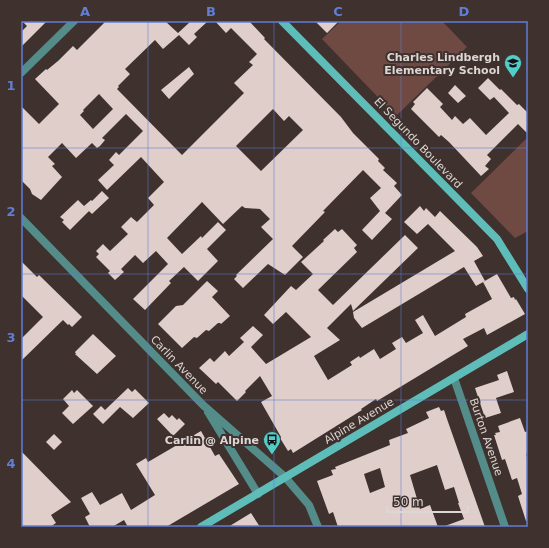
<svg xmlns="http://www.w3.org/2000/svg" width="549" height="548" viewBox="0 0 549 548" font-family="'DejaVu Sans',sans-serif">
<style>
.green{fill:#6f4a42}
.building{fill:#dfceca;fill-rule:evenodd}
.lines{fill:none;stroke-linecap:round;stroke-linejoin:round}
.street{stroke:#548c89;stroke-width:8}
.secondary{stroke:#5fbdb9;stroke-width:8}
.grid{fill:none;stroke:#617ed7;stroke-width:1;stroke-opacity:0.55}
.labels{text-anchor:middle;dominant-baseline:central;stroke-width:4;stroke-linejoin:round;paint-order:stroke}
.poi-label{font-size:11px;font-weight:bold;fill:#ded6d4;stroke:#3e312e;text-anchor:end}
.street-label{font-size:11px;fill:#ded6d4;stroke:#3e312e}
.neatline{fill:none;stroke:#617ed7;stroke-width:1.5}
.grid-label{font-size:13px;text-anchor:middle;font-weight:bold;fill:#617ed7}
</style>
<rect width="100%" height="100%" fill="#3e312e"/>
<path class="green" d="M341 21H442L467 47 396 116 322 39Z
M528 137V231L515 238 471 193Z"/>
<path class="building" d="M22 21H47L21 47V32L27 26Z
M106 21H165L178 33 191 21H208L194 34 197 37 189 45 179 35 163 49 155 40 125 69 130 74 118 86 119 87 117 89 182 155 244 93 234 83 253 65 249 62 257 54 231 28 226 33 215 21H249L265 38 264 39 341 117 353 133 379 159 378 161 385 168 383 170 397 183 394 186 402 195 385 213 392 219 372 240 362 230 380 211 370 198 381 188 363 170 323 211 325 212 292 246 303 257 285 275 268 264 243 288 234 279 237 276 236 275 273 239 261 227 270 219 260 209 245 208 242 206 223 224 202 202 167 238 182 254 201 236 202 238 218 222 226 230 207 249 218 261 198 281 184 267 169 281 171 283 145 310 133 299 168 264 156 251 143 263 135 255 121 269 124 272 115 280 108 273 110 271 96 257 99 254 96 251 103 244 110 251 128 234 121 227 131 217 137 222 154 205 148 198 164 182 141 157 107 190 98 180 114 165 109 160 116 152 119 155 143 131 126 114 102 138 105 140 100 146 97 148 92 143 76 158 62 143 48 157 55 164 52 166 62 177 41 200 32 194 30 189 21 180V106L39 124 59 104 35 79 46 69 47 70 58 61 73 46 77 50ZM99 94 113 109 93 129 80 115 84 111 83 110ZM273 109 284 121 289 116 303 130 261 171 236 146Z
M315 21H339L327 33Z
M189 67 194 74 169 99 161 90Z
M488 78 500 90 501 89 517 105 519 104 528 113V134L518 124 487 155 491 159 485 166 489 169 481 176 449 142 441 135 439 137 411 109 415 104 413 102 427 88 443 104 440 107 452 120 455 116 463 124 470 118 486 135 509 113 494 97 490 100 478 88Z
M455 85 466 96 458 103 448 93Z
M102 191 109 198 92 214 84 206 91 200 92 201Z
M78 200 89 211 70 230 62 222 64 220 60 217Z
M420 206 424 211 426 208 435 217 440 211 477 247 483 256 474 261 485 281 476 286 464 267 362 328 354 318 353 312 455 251 428 224 417 234 404 222Z
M335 229 338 232 342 229 357 245 354 248 357 252 318 290 333 305 405 235 418 248 353 311 351 304 327 328 340 340 314 356 328 380 352 365 350 362 359 356 360 358 374 349 380 359 396 349 392 343 402 337 406 343 423 333 415 320 423 315 435 336 466 317 465 314 492 299 483 282 497 274 511 298 514 297 515 300 516 299 525 314 487 335 484 328 463 339 468 346 377 401 376 399 361 409 362 410 293 453 291 449 288 451 280 438 281 437 261 402 272 396 260 376 245 391 246 392 237 401 218 382 216 384 199 368 210 358 214 362 225 351 229 356 244 342 240 338 253 326 263 335 251 347 266 364 311 337 286 312 273 324 264 315 291 286 296 290 313 274 301 262 324 241 323 240Z
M21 261 37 277 39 275 82 317 72 327 69 324 68 325 63 320 21 361V339L43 317 21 295Z
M207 281 218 291 212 297 230 316 221 324 220 323H218L209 331 206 330 197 338 194 337 182 348 158 324 176 306 183 305Z
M93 334 116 356 97 374 75 354H76L75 352Z
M507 371 514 392 496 398 501 413 485 418 475 388 499 380 497 375Z
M128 388 132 392 135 389 149 403 133 418 120 407 103 424 93 414 101 406 105 410Z
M72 390 74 393 77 390 93 406 73 424 62 413 69 406 63 399Z
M439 407 441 411 444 410 447 419 485 527H445V526L464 519 458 503H459L454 487 445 490 437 465 410 475 420 509 430 505 438 527H338L333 512 329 514 317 481 333 475 331 470 336 469 335 467 390 445 389 440 408 433 406 429 429 418 426 412ZM380 468 385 487 370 493 364 474Z
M164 413 169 418 172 415 177 420 179 418 185 424 173 436 157 419Z
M520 418 525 432 528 431V453L526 454 528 461V520L526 521 518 496 522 494 517 478 512 480 505 459 502 460 494 435H496L495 433 500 432 498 426Z
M201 431 215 456 219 454 239 484 166 527H128L124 520 112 527H90L85 517 90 514 81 498 92 492 100 505 122 493 131 510 155 495 136 464 146 458 148 462Z
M54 434 62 442 54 450 46 442Z
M21 451 71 502 51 515 56 523 50 527H21Z
M251 513 260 527H228Z"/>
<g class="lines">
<path class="street" d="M21 73 74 21
M21 218 203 405 285 477 309 505 318 527
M454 378 505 527
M208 412 258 494"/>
<path class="secondary" d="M282 21 497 239 528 289
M201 527 528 334"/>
</g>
<path class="grid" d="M148 21V527M274 21V527M401 21V527M21 148H528M21 274H528M21 400H528"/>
<defs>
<symbol id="school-pin" viewBox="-11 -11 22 30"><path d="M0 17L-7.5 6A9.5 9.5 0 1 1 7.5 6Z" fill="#53cdc9" stroke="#3e312e"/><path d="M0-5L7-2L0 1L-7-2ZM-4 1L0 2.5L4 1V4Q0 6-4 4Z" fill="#111"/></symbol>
<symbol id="bus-pin" viewBox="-11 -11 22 30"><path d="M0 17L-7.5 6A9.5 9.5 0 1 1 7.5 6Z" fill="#53cdc9" stroke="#3e312e"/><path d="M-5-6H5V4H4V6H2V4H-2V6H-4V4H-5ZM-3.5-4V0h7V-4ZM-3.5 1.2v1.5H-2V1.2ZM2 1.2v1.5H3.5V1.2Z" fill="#111"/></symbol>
</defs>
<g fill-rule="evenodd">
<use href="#school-pin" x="503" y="53" width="20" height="27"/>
<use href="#bus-pin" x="262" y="430" width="20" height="27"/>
</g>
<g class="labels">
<g class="poi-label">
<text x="500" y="57">Charles Lindbergh<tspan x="500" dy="13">Elementary School</tspan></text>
<text x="259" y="440">Carlin @ Alpine</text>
</g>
<g class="street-label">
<text transform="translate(418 143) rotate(46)">El Segundo Boulevard</text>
<text transform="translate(179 365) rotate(46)">Carlin Avenue</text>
<text transform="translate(359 421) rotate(-31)">Alpine Avenue</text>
<text transform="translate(486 437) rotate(71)">Burton Avenue</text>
</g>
</g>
<rect width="549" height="548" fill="none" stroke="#3e312e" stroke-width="44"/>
<path d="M387 506v6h81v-6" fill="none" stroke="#ded6d4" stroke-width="2"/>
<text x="393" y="506" font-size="12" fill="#ded6d4" stroke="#3e312e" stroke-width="3" paint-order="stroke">50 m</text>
<rect x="22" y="22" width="505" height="504" class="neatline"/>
<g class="grid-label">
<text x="85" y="16">A</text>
<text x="211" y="16">B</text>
<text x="338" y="16">C</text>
<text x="464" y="16">D</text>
<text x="11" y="90">1</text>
<text x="11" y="216">2</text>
<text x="11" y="342">3</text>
<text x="11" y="468">4</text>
</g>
</svg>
